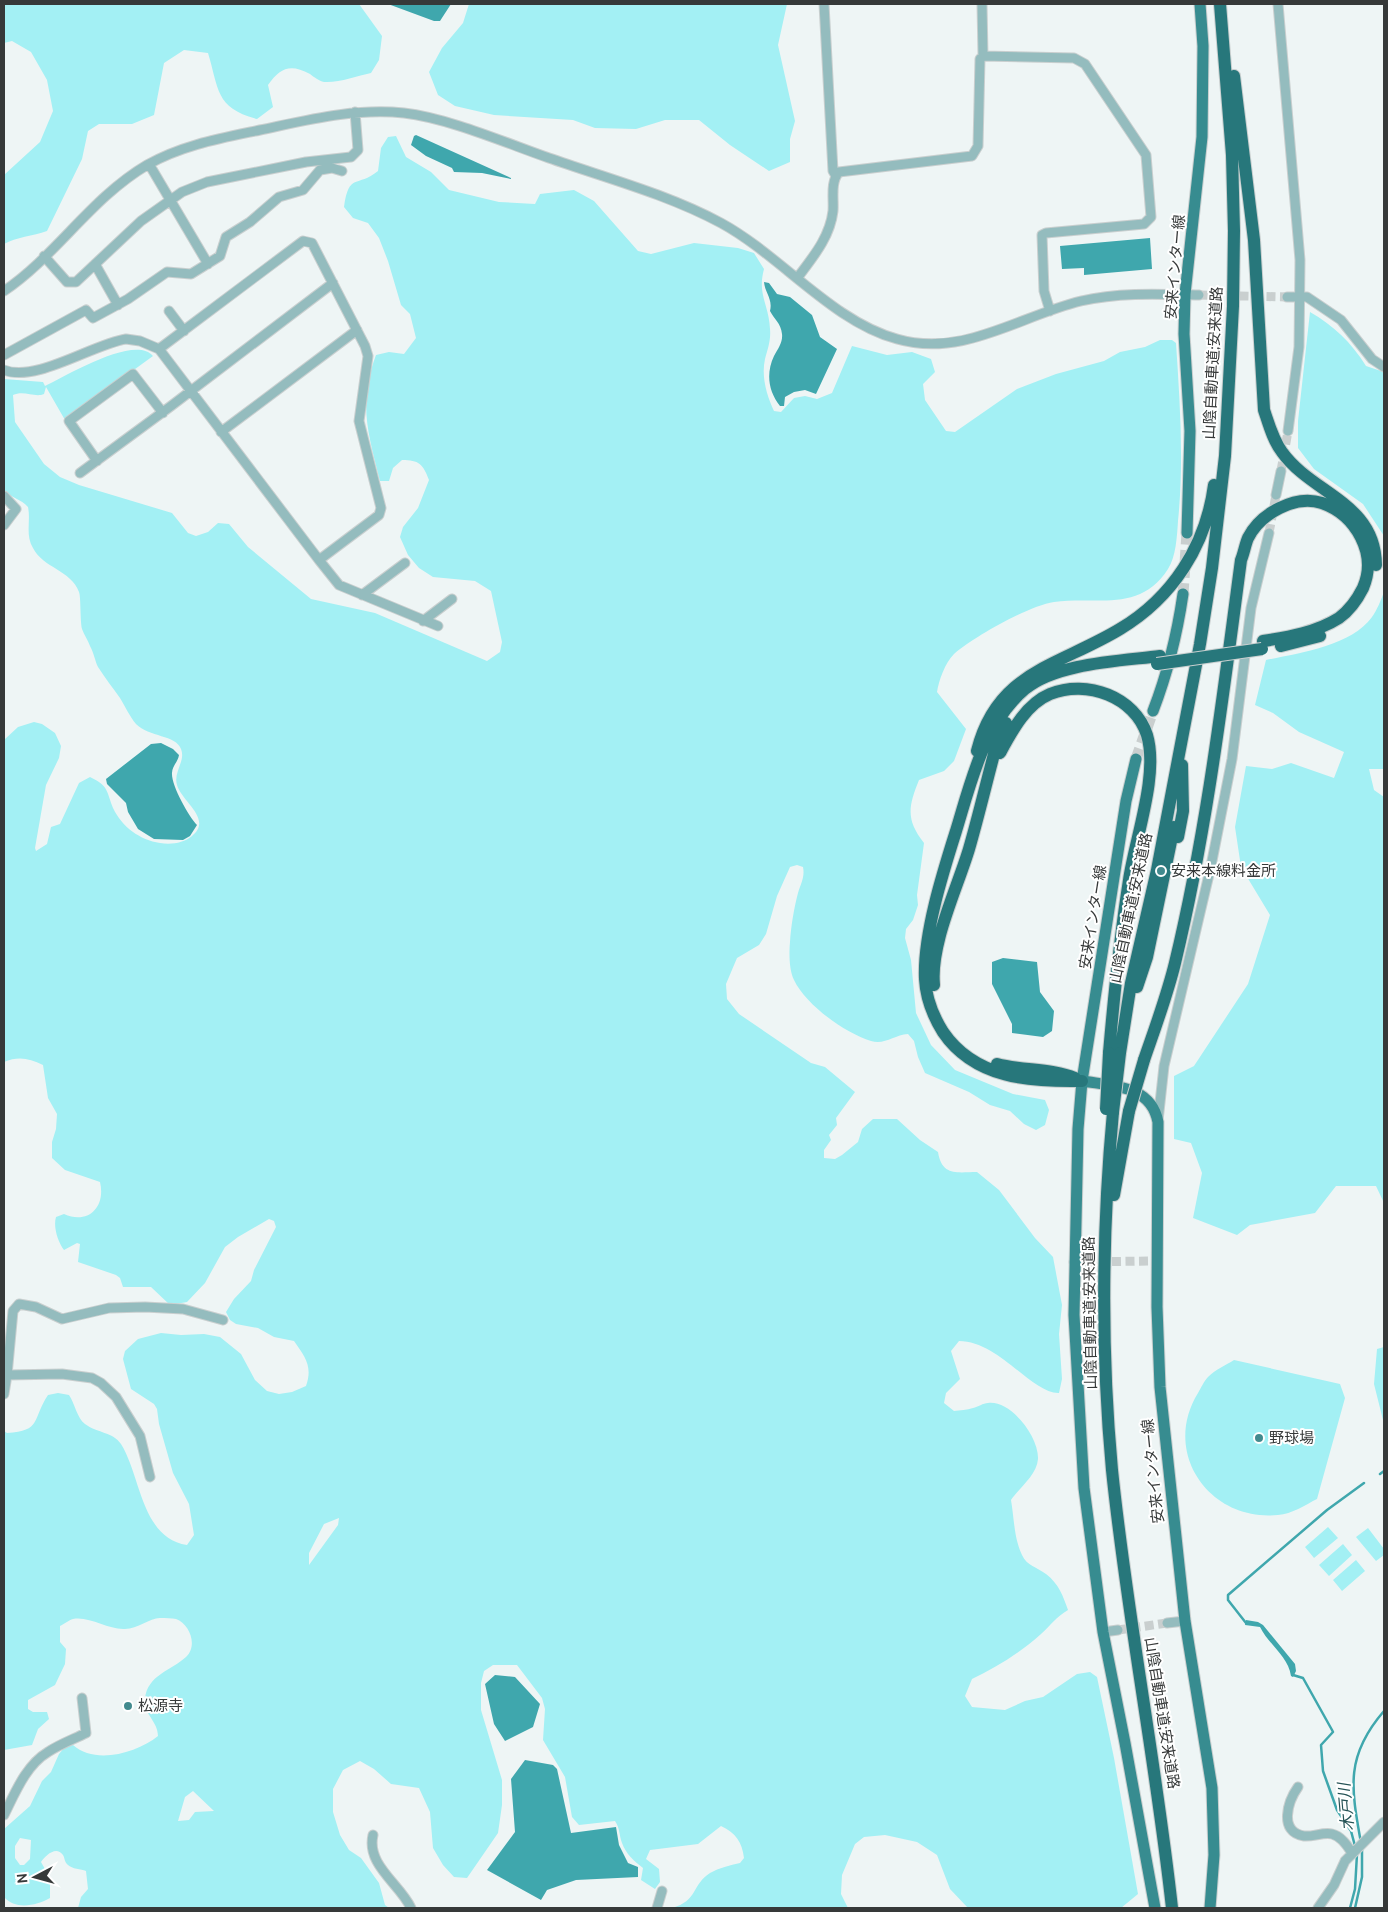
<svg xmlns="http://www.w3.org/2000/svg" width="1388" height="1912" viewBox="0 0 1388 1912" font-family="Cabin,'Noto Sans JP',sans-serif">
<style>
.green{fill:#a3f0f4;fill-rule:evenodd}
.water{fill:#3fa7ad}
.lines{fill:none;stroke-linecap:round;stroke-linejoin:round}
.stream{stroke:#3fa7ad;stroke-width:2.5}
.minor-tunnel{stroke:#c9cfcf;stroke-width:9;stroke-dasharray:9 4.5;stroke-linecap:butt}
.major-tunnel{stroke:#c9cfcf;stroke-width:11;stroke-dasharray:11 5.5;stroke-linecap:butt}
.minor-casing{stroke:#c9cfcf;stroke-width:11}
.major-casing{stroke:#c9cfcf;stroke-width:13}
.highway-casing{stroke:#c9cfcf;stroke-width:14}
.minor{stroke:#94bcbe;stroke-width:9}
.major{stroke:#378c90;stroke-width:11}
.highway{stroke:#27777b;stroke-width:12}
.highway-bridge-casing{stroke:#c9cfcf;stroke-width:14;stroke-linecap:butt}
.highway-bridge{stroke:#27777b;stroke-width:12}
.poi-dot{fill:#428a8e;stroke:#fff;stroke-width:2}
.labels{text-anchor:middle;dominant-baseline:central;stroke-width:4;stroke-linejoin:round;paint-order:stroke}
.street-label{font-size:15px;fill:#363939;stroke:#fff}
.poi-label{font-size:15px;fill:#363939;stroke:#fff;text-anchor:start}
.water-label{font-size:16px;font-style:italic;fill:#255255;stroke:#fff}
</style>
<rect width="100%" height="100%" fill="#eef5f5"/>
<path class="green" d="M4 4H359L382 36 379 60 371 73C357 76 339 83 324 82 319 81 314 77 310 74 290 63 280 68 268 85L273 107 257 119C215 108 219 89 208 53L184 50 164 63 154 115 132 124H99L88 131 82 159 47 231C33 236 16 237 4 244V175L40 142 53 111 47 80 31 52 12 41 4 43Z
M469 4H787L778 45 795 121 790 139V162L769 171 730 145 699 120H665L636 129 595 128 573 120 494 115 455 106 438 95 429 72 442 48 463 23Z
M396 136 406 157 431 172 449 190 499 202 535 204 540 194 574 190 594 201 638 251 651 254 694 243 738 248 754 253 764 269C757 295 769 304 770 329 771 340 768 348 765 359 761 377 767 396 774 411L781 412 794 398 805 396 817 399 832 393 852 346 887 355 912 352 931 359 935 372 923 384 925 400 946 431 955 432 1017 389 1056 374 1104 361 1120 352 1145 347 1160 340H1172L1176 343C1180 403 1184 462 1178 521 1177 536 1176 557 1168 569 1140 613 1097 596 1054 602 1028 606 974 637 954 654 945 663 939 680 937 692L966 729 954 761 944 771 919 780C908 807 906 820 924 843L917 895 918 905 913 920 906 929 905 938 911 960 916 1013 931 1045 955 1070 1013 1094 1045 1100 1049 1110 1045 1125 1036 1130 1024 1124 1010 1111 990 1105 969 1092 925 1073 918 1057 914 1041 908 1034C894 1035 885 1045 871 1041 845 1033 806 1005 794 980 789 970 789 953 790 942 791 926 794 908 798 893 801 883 805 877 803 867L797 865 790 867 777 896 766 934 759 945 737 958 726 984 727 999 739 1014 811 1063 825 1067 855 1092 836 1118 837 1125 829 1135 831 1140 824 1150V1158L835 1159 842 1155 858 1142 862 1129 873 1119H897L920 1140 938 1152C942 1177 958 1172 977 1172L999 1190 1035 1238 1053 1257 1062 1305 1059 1334 1062 1379 1059 1393C1032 1394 999 1341 959 1341L951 1351 960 1379 946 1393 944 1403 954 1411C960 1410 967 1410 973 1408 978 1407 983 1403 988 1403 1011 1400 1039 1437 1038 1459 1037 1475 1019 1488 1011 1500 1014 1517 1014 1539 1022 1555 1027 1566 1037 1567 1046 1574 1059 1584 1063 1596 1068 1610 1056 1617 1051 1625 1041 1634 1021 1652 997 1667 972 1679L965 1696 972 1707 1005 1710 1025 1701 1043 1697 1077 1674 1090 1672 1097 1677 1114 1758 1138 1894 1121 1908H968L950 1889 937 1855 917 1842 885 1835 864 1837 855 1844 842 1875 841 1894 848 1908H672C698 1901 692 1884 710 1873 719 1868 730 1865 740 1863L744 1858C742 1842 736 1833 721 1826L698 1844 650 1850 646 1859 659 1869 660 1882 655 1889 641 1880 643 1868C634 1861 626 1854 622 1843 619 1835 620 1828 615 1821L579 1825 572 1817 565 1777 543 1740 545 1709 542 1698 517 1665H493L484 1671 481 1683V1710L502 1780V1805L498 1833 467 1878 454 1877 443 1865 433 1848 430 1812 419 1788 391 1784 374 1769 360 1761 343 1770 333 1789V1812L340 1835 349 1850 361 1858 379 1883 385 1905 389 1908H78L81 1897 88 1889 86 1871C81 1869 72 1869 68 1865 64 1862 65 1858 63 1855 56 1845 45 1856 41 1862L50 1878V1898C36 1906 15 1910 4 1897V1829L30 1806 42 1781 51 1772 59 1754 65 1747 73 1745C95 1765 137 1753 158 1736 158 1721 143 1714 145 1699 147 1675 172 1670 186 1657 198 1646 190 1624 176 1619 172 1618 165 1618 161 1618 151 1617 138 1629 125 1629 108 1630 90 1616 73 1619 69 1620 64 1624 60 1626V1642L66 1649 65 1664 55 1685 28 1700V1709L33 1712H47L49 1719 38 1729 32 1745 4 1750V1431L7 1433C42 1431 32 1419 48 1395L58 1393 69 1395C75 1404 77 1418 85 1424 97 1433 113 1432 121 1444 141 1476 141 1538 187 1545L194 1535 189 1504 173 1473 159 1424 157 1409 154 1404 131 1389 123 1359 125 1351 138 1339 161 1333 181 1335 204 1334 220 1337 241 1354 255 1380 267 1391 279 1394 292 1392 306 1386C313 1366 305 1357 294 1341L274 1337 258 1328 236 1324 230 1320 226 1312 234 1299 251 1281 254 1270 276 1227 274 1221 269 1219 238 1237 225 1247 205 1283 187 1302 170 1305 151 1287H123L120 1278 116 1275 78 1262 80 1244 77 1243 64 1250C58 1242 53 1227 56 1217L64 1214C88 1225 106 1207 100 1182L65 1170 52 1158V1142L56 1129 57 1114 48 1098 43 1065C29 1058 18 1056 4 1062V740L18 727 34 722 42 724 55 733 61 746 59 758 46 785 35 848 36 851 47 844 51 827 60 824 79 783 90 777C109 786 106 791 113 808 122 827 140 840 160 843 171 845 184 843 192 836 213 819 182 802 177 785 173 772 186 761 181 749 176 735 149 737 136 724 130 717 125 706 120 698 113 688 105 678 98 667 95 661 94 653 90 646 88 640 84 635 82 629 80 619 81 597 79 592 71 570 43 568 33 548 25 535 31 521 28 507 21 499 11 498 4 490V379L43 382 45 386C66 376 135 334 153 356L65 420 46 387 44 394C35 398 24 390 13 395L15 422 44 464 60 477 79 485 172 513 188 533 196 536 208 532 218 523 229 524 248 547 311 599 375 613 487 661 500 652 502 642 491 591 475 581 433 577 419 568 408 555 400 537 403 527 418 508 429 480C423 464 419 460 402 460L393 468 389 481H380C368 433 358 403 376 355L389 352 404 354 416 338 410 314 401 305 388 261 379 238 368 223 353 218 344 207C349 172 357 188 378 171L381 148 388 137ZM339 1518 338 1525 309 1565V1553L324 1524ZM193 1791 214 1811 195 1812 189 1820 178 1821 185 1797ZM20 1838 31 1840 30 1859 24 1865H20L15 1858V1846Z
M1310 312C1334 326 1351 342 1366 366L1384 372V536L1363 504 1314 469 1298 448V421Z
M1384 592V769H1369L1374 790 1384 797V1203L1376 1186H1336L1315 1213 1250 1225 1237 1235 1193 1218 1202 1173 1191 1143 1174 1139V1076L1194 1066 1248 984 1270 915 1241 867 1235 827 1246 766 1272 769 1291 763 1334 778 1344 752 1299 732 1273 713 1255 705 1266 660C1299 653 1351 646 1372 617 1377 610 1381 600 1384 592Z
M1384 1347V1424L1374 1384 1377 1349Z
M1234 1360 1340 1384 1345 1398 1317 1499C1305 1505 1292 1514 1278 1515 1210 1522 1161 1453 1198 1393 1201 1388 1204 1381 1208 1377 1215 1370 1226 1365 1234 1360Z
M1328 1527 1338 1538 1314 1558 1305 1547Z
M1368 1528 1384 1549V1555L1376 1561 1356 1537Z
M1343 1544 1352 1555 1329 1576 1319 1565Z
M1356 1560 1365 1571 1342 1591 1333 1580Z"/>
<path class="water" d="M388 4H451L440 21H434Z
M416 135 511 178V179L482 173 454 172 452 168 426 156 411 145 414 136Z
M1150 238 1152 269 1084 275V268L1062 269 1060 246Z
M764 282 769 283 777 294 790 297 812 315 820 337 837 349 816 394 805 390 794 392 785 397 784 406H780C768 391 766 373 774 356 778 349 783 342 782 334 781 323 774 319 770 311 773 299 765 293 764 282Z
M161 743 173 749 179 755C178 762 172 766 172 773 171 785 189 817 197 825L190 836 183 840 154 839 138 829 128 812 126 803 107 784 106 779 151 744Z
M1003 958 1037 962 1040 992 1054 1011 1052 1031 1043 1037 1012 1033V1024L992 984V962Z
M1246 1620 1258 1622 1263 1625 1295 1664 1296 1671 1293 1677 1291 1676C1288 1656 1269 1645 1260 1627L1245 1625Z
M495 1675 515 1677 540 1704 533 1727 505 1741 494 1724 485 1684Z
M525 1760 553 1765 557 1769 571 1833 616 1827 619 1845 628 1863 638 1867V1877L576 1880 547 1890 541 1900 487 1870 515 1832 511 1779Z"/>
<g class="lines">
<path class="stream" d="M1380 1474 1384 1471
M1246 1623 1228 1600V1595L1327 1510 1364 1483
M1293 1675 1303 1678 1332 1730 1333 1732 1321 1745 1323 1771 1337 1810 1351 1831 1355 1846
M1361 1843C1351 1787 1345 1756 1384 1711
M1350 1908 1355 1889 1357 1854
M1355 1908 1362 1877V1848"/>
<path class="minor-tunnel" d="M1199 295 1287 297
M1281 471 1288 431
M1269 533 1276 495
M1085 1262 1148 1261
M1118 1630 1167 1623"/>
<path class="major-tunnel" d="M1183 594 1187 533
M1136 759 1153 711"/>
<defs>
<path id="minor" d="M824 4 833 171 836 176
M982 4 983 56
M1278 4 1300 260 1299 347 1288 431
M149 164 208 264
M44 256 67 282H76L141 221 182 192 207 182 306 162 351 157 358 150 355 112
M95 264 118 305
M798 277C813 257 830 237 833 211 834 199 830 182 839 172L972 156 978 146 980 59 983 56 1074 58 1085 64 1146 155 1151 217 1144 224 1046 233 1042 235 1044 291 1050 311
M4 291C56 256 91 198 147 165 182 145 222 138 260 130 308 120 354 108 404 113 448 118 506 143 549 158 606 178 667 194 721 223 780 255 833 322 897 339 963 358 1019 316 1081 301 1119 292 1160 294 1199 295
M1287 297H1307L1341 320 1372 359 1384 367
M169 311 184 331
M159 349 303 241 312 243 365 346 368 356 359 421 381 508 379 515 319 560 339 585 438 626
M4 355 86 310 93 318 128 299 167 272 191 274 220 256 226 237 250 222 279 197 303 190 320 170 332 168 342 171
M4 370C36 383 93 344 126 339L140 341 159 349 319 560
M221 432 357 330
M97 461 69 421 133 374 163 413
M80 473 171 406 333 283
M1276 495 1281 471
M4 496 16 509 4 525
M362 595 405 563
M423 621 452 599
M1158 1121 1164 1066 1211 866 1232 759 1251 608 1269 533
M1074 1262H1085
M7 1375 13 1311 19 1304 36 1307 62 1319 109 1308 145 1307 183 1309 223 1320
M4 1394 7 1375 62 1374 92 1378 101 1383 116 1397 140 1436 150 1477
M1167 1623 1185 1621
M1103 1632 1118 1630
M1298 1787C1288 1801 1278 1832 1304 1836 1313 1837 1323 1832 1332 1834 1341 1836 1347 1845 1352 1853
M4 1815C15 1793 26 1765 48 1752 60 1744 74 1739 86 1733L82 1698
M373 1835C366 1865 400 1884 411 1908
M657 1908 662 1891
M1318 1908 1334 1885 1345 1861 1384 1822"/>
<path id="major" d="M1187 533 1190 431 1184 334 1185 294 1202 137 1203 46 1200 4
M1153 711C1168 672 1177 635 1183 594
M1136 759 1126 801 1082 1081 1078 1129 1074 1315 1084 1488 1103 1632 1125 1743 1155 1908
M1082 1081C1113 1086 1151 1085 1158 1122L1157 1307 1160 1387 1185 1621 1212 1788 1214 1855 1210 1908"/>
<path id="highway" d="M1234 76 1254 240 1264 410C1269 425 1273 440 1282 452 1312 494 1375 502 1376 565
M1281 646 1320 636
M977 751C997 671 1059 666 1120 629 1172 598 1206 546 1214 485
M1000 753C1012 731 1026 704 1050 694 1087 679 1135 697 1147 735 1159 775 1135 839 1129 880 1120 937 1114 995 1109 1053
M1178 837 1183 811 1182 765
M934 985C930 944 957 889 969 849 980 811 989 771 1000 732L1006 723
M1137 987 1147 957 1174 827
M1120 1053 1131 983 1157 870 1200 644 1212 568 1225 456 1233 306 1234 231 1232 155 1220 4
M1144 1060C1155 1028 1167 996 1175 963 1207 830 1223 695 1241 560 1244 553 1245 545 1248 538 1260 514 1295 494 1322 503 1356 515 1378 554 1363 588 1357 600 1350 610 1339 618 1317 632 1289 637 1263 641
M997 1064C1023 1071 1051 1068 1075 1078
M1082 1081C1031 1082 975 1079 943 1032 933 1016 926 998 925 979 923 935 943 872 956 831 971 782 984 723 1025 689 1056 663 1120 661 1160 656
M1113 1112C1102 1230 1101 1351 1112 1470 1127 1616 1156 1762 1172 1908
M1114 1195 1129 1111"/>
</defs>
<use href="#minor" class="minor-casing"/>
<use href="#major" class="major-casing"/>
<use href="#highway" class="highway-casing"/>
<use href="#minor" class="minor"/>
<use href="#major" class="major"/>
<use href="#highway" class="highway"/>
<defs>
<path id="highway-bridge" d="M1157 664 1262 649
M1106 1109 1109 1053
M1129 1111 1144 1060
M1113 1112 1120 1053"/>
</defs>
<use href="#highway-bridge" class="highway-bridge-casing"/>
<use href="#highway-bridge" class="highway-bridge"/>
</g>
<g class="poi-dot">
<circle cx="1161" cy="871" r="5"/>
<circle cx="1259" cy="1438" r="5"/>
<circle cx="128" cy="1706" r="5"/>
</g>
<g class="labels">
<g class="street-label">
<text transform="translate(1175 267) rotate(-85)">安来インター線</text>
<text transform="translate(1213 363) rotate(-87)">山陰自動車道;安来道路</text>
<text transform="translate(1131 908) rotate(-78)">山陰自動車道;安来道路</text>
<text transform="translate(1093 917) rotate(-81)">安来インター線</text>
<text transform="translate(1090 1313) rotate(-91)">山陰自動車道;安来道路</text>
<text transform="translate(1153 1471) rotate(-96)">安来インター線</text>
<text transform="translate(1162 1713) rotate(81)">山陰自動車道;安来道路</text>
</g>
<g class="poi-label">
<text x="1171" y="871">安来本線料金所</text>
<text x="1269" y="1438">野球場</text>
<text x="138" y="1706">松源寺</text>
</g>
<g class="water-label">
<text transform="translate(1346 1807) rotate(-95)">木戸川</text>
</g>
</g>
<rect width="1388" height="1912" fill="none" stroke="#363939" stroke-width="10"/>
<g transform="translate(35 1877) rotate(264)" stroke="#ffffff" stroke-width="4" paint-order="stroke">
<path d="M0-4L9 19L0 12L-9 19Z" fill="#363939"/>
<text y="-8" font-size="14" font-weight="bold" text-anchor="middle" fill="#363939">N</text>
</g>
</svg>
